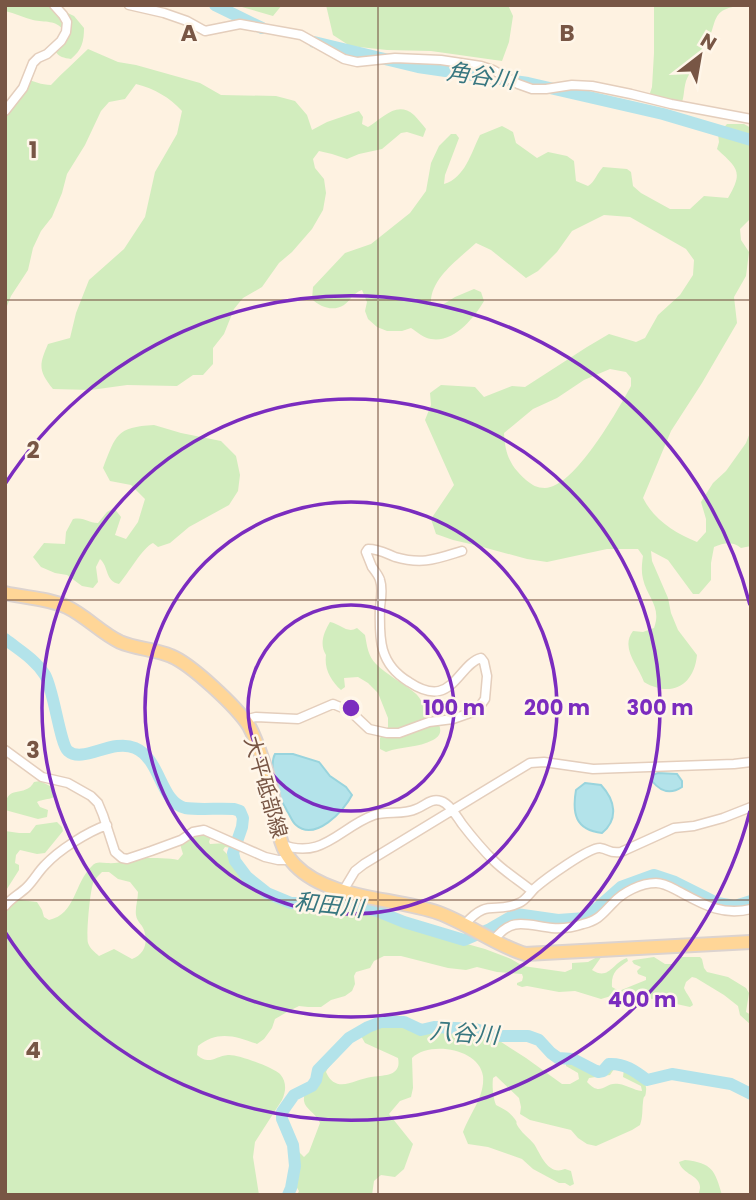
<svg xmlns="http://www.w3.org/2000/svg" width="756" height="1200" viewBox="0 0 756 1200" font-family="Poppins,'Noto Sans JP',sans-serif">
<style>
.green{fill:#d2edbe;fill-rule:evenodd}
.water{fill:#b3e3ea;stroke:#99d4dd;stroke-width:2}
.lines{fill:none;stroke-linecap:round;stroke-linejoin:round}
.river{stroke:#b3e3ea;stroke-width:12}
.minor-casing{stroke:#e4cebc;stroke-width:11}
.primary-casing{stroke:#dcd3cf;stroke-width:16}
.minor{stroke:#fff;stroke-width:8}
.primary{stroke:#ffd697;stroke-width:12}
.grid{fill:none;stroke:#785645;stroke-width:2;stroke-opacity:0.55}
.ring{fill:none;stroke:#7b2cbf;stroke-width:3.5}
.labels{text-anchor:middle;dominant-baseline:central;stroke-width:5;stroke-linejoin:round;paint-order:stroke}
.street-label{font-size:21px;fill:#785645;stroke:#fff6e9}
.water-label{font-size:23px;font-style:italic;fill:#37767f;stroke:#fff6e9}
.grid-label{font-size:23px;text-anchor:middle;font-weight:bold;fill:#785645;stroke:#fff6e9;stroke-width:5;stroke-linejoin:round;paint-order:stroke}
.centre{fill:#7b2cbf;stroke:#fff6e9;stroke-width:3.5}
.ring-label{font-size:21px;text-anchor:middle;font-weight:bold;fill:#7b2cbf;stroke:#fff6e9;stroke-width:5;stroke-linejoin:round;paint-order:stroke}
</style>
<rect width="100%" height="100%" fill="#fef2e1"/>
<path class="green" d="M5 5H51L74 16 84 28C84 41 82 50 71 59 64 58 59 57 55 51L64 31C56 19 45 23 33 20 24 18 15 13 5 11Z
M235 5H282L273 16Z
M326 5H508L513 16 509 42 502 61 431 51 387 50 350 46 333 35Z
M654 5H747C707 8 720 21 705 47 699 59 691 69 686 81 683 91 685 99 679 108L649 96 652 87 654 53Z
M88 49 118 62 136 65 200 83 221 95 276 96 295 101 307 115 312 130 327 122 359 111 363 117 362 124 368 127C383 118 397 100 414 115 418 119 422 124 426 129L423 137 407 132 401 133 382 149 359 154 347 159 332 154 319 151 313 159 315 168 324 179 326 193 323 210 312 229 292 252 279 263 262 287 243 298 234 309 224 334 213 348V364L203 375H193L177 386 127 385 91 390 53 389C38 370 39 365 48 344L70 338 76 313 89 280 124 249 145 217 155 172 177 134 182 111C169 97 155 89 136 84L125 99 109 102 101 111 85 145 67 174 62 193 52 217 41 231 33 248 28 270 11 296 5 311V104L11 100 25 79C34 81 41 85 51 85 63 72 76 61 88 49Z
M727 124H744L751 128V218L740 229 741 240 749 252 746 276 734 297 737 323 702 383 671 431 643 498C654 520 675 533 697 542L706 532V519L701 502 713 483 726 471 746 443 751 430V546L741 548C732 541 724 543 714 547L711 563V580L699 594H693L668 560 651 551 652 561 668 598 671 613 678 630 697 655C694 686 671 698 644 682 638 665 620 648 633 631L643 632 654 628C662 607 647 597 643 579 641 571 642 563 643 556L638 549H607L547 562 527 559 479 546 453 540 436 534 431 519 454 485 425 420 431 405 430 393 441 385 475 387 484 397 512 386 525 387 587 347 609 334 636 342 645 338 658 315 680 295 693 275 694 260 686 249 630 217 604 215 572 231 557 252 538 271 526 278 491 250 476 243C459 259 429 279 431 305L439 307 455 297 474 289 481 292 484 301C474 318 454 343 431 339 424 338 417 332 411 328L402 331H387L377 327 368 319 365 311 367 302 362 290C353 293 351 300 344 305 333 312 320 307 312 299L313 287 345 253 371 244 410 213 426 191 431 163 439 146 451 134H456L459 138 445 175 444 184C465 178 471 153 480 135L502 126 513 132 516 143 537 158 548 152 567 156 574 161 576 181 588 186C595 182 597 173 603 167L627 169 631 172 633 186 641 193 670 209H690L704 196 728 198C744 171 737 168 717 149L719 142 718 134ZM610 369 626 372 631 378V386C618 410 574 488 545 488 537 488 532 485 526 480 510 466 505 454 504 433L533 409 557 398 584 380Z
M154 425 181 433 221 441 236 456 240 475 238 491 229 505 189 527 170 543 158 547 153 543C143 547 128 574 119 584 105 581 109 567 100 559L96 567 98 582 93 588 82 586 67 575 55 573 41 567 33 557 44 543 65 544 66 532 73 519C86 517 87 523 98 523L107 512 114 508 121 517 115 535 126 539 138 522 145 499 131 485 110 481 103 468C116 435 116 427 154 425Z
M330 622C341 624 347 634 357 628L365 635C367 646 368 656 376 664 387 675 403 683 415 693 420 697 421 702 425 706 433 716 450 731 433 740 418 748 402 746 386 752L380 749V738L388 727V718L378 693 368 683 358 677 344 678 345 687 341 690C331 681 324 669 326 655 319 644 324 632 330 622Z
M40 781 50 786 55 792 54 797C48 800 42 799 37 802L40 807 48 810 47 817 38 819 5 810C5 782 25 799 34 782Z
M57 822 62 827 63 831 45 853 37 854 20 850 16 855 15 863 19 865V870L5 892 7 862 5 861V831L19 833H30L36 825Z
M196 834H205L211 836 209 842 210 844 227 843 231 845V848L225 847 223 850 229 856 231 864 237 868 241 877 254 889 264 895 290 905 333 906 368 911 417 930 485 949 511 959 523 966 565 972 572 969V963L588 962 599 956H602L592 970C609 981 612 963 627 958L628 961C617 969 611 972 612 987L619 991 646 980V977L638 974 637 971 641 967 634 964 632 961 634 960 654 957 665 964H674L679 957H700L702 959 704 968 707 972 728 977 746 988 749 993 746 1012 751 1015V1025L740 1015 738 1006 724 995 696 978 692 977 686 982 684 988C687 995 691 998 693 1005L690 1007 654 999 611 996 601 999 575 991 559 992 527 986 522 987 517 985V983L522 981 523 977 522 974 497 972 477 967 466 970 448 968 401 956H384L374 961 370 968 356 972 354 976 355 984 352 991 345 996 331 1000 321 1007H308L299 1006 287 1012 275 1019 272 1028 264 1039 257 1044C236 1036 217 1030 198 1046L197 1055C210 1066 215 1056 228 1055 238 1054 274 1068 280 1074 287 1082 286 1092 282 1100L255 1142 253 1157 259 1195H5V899L13 903 20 900 37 902 42 910 44 917 49 920C76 914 74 883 92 866 96 861 101 863 107 863 120 864 132 859 145 858 153 858 170 858 178 860L183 854 180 844ZM102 872H109L118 879 130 882 138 892C138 900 135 907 136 915 137 922 142 924 144 930 148 943 145 954 132 959L114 949 99 956C95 952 90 949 88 943 86 937 90 887 94 881 96 878 99 875 102 872Z
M382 1015 403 1016 419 1028H425L431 1025 455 1028 472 1027 481 1029 526 1058 562 1084H570L579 1079 578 1073 566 1066V1062C586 1059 588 1085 611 1068L614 1069 610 1075 589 1078 587 1082C602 1098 604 1081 619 1084 627 1085 633 1090 642 1091L641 1086 623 1077 624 1069C634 1071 648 1080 646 1091 645 1101 644 1092 643 1102 642 1110 643 1117 640 1125L632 1130 596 1146 587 1144 578 1138 571 1130 530 1120 520 1114 521 1107 519 1098 496 1076 493 1078C492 1086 493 1098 496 1105 503 1109 509 1111 514 1118 520 1126 513 1119 519 1128 523 1134 529 1138 534 1144 541 1155 548 1176 565 1169L571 1171 574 1184 570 1186 565 1183H559L533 1169 522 1159 488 1147 468 1144 463 1132C470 1113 485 1096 483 1076 479 1048 429 1041 412 1058L413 1088 411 1097 400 1101 389 1114 413 1144 404 1169 395 1177 381 1175 374 1181 372 1195H297L299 1191 291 1178 288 1137 292 1139 299 1152 304 1157 309 1152 320 1123C315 1112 305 1109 304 1101 302 1087 331 1050 341 1041L344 1045C342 1059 332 1060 326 1072 336 1095 355 1079 371 1077 383 1075 402 1077 398 1058L365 1043 361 1036C364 1024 372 1021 382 1015Z
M685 1160C712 1163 715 1170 722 1195H698C707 1175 683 1177 679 1162Z"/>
<path class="water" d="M275 754H293L319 762 330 776 346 787 352 795C344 811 315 842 296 825 292 822 290 815 287 811 285 806 281 801 279 797 274 787 270 763 275 754Z
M658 773 677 774 682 781V787C670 795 660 791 652 781V775Z
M585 783 601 785C615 800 619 819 602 833 575 830 572 813 576 790Z"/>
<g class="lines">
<path class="river" d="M215 5 262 28
M314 42 418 67 528 83 663 114 751 140
M5 639C19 650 35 659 45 675 54 691 60 744 68 751 83 764 112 738 135 748 161 759 160 802 185 808 199 810 219 808 234 809L240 811 243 818 242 827 233 853 235 861 247 877 267 893 291 903H339L377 911 404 922 464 940 490 929 516 914 558 920 586 918 621 887 654 875 675 882 717 903 735 906 751 901
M288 1195 291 1188 295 1166 293 1145 282 1119V1112L294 1095 312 1086 316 1080 318 1070 349 1038 368 1027 381 1022H404L421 1030 434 1027 475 1029 498 1036H528L539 1040 551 1053 558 1058 573 1059 598 1072 603 1071 609 1064C624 1063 635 1071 647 1080L672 1074 731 1084 751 1094"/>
<defs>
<path id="minor" d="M129 5 164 13 187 21 205 31 240 24 301 35 344 59 357 62 395 58 441 60 481 66 493 70 518 84 532 89H546L572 85 592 86 631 94 671 104 751 119
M5 111 23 88 33 63 38 58 47 54 61 41 66 32 67 22 63 15 54 5
M244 720 256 717 298 719 333 704 350 711 369 729 387 733H399L429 722 453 719 470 713 478 709 485 699 487 676 484 662 481 658C465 662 457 687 439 691 429 693 418 688 409 682 379 664 379 639 380 607 381 599 383 589 380 580 379 576 375 571 372 567 370 562 368 557 366 552L368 549C379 549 385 553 395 557 423 565 436 559 462 551
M5 750 42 777 68 783 91 796 98 803 103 815 115 852 122 858 127 859 151 851 181 840 193 832 204 830 265 857 278 860H290
M281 844C322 861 340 827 374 815 387 811 404 815 416 809 425 806 430 798 441 801 450 804 457 817 462 824 472 837 483 850 494 861 505 872 520 881 532 891
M343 891 355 871 364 864 530 763 544 762 593 769 734 764 751 762
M5 906C11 898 20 894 27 887 34 880 38 872 45 865 59 850 87 832 107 825
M465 924C489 897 494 915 519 903 525 901 530 893 535 888 544 880 589 847 600 848 609 849 609 854 621 852L674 828 694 826 723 818 751 807
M494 940C512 916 526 925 552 928 562 929 574 927 583 924 599 920 602 914 613 903 623 892 641 883 656 883 665 883 672 888 680 892 704 905 723 916 751 909"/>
<path id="primary" d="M5 593C26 598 48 598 67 607 86 616 101 633 120 642 136 649 155 649 171 656 191 664 237 707 249 726 255 737 259 749 263 761 268 776 273 791 275 807 278 828 279 849 295 865 329 900 394 897 439 913 469 924 495 945 525 954L751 942"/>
</defs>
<use href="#minor" class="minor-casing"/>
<use href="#primary" class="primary-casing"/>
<use href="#minor" class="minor"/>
<use href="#primary" class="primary"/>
</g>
<path class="grid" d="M378 5V1195M5 300H751M5 600H751M5 900H751"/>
<g class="ring">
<circle cx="351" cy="708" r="103"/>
<circle cx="351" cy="708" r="206"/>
<circle cx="351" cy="708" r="309"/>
<path d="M750 811A412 412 0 0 1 5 932M5 484A412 412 0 0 1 750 605"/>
</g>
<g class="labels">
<g class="street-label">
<text transform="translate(266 787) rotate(74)">大平砥部線</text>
</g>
<g class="water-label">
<text transform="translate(481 76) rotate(8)">角谷川</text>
<text transform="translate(329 905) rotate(6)">和田川</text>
<text transform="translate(464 1033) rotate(4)">八谷川</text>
</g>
</g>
<g class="grid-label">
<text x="189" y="41">A</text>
<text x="567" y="41">B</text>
<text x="33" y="158">1</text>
<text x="33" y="458">2</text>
<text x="33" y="758">3</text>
<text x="33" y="1058">4</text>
</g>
<circle cx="351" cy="708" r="10" class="centre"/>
<g class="ring-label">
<text x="454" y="715">100 m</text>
<text x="557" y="715">200 m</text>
<text x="660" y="715">300 m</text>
<text x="642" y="1007">400 m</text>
</g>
<rect width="756" height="1200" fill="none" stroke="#785645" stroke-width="14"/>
<g transform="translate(700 56) rotate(31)" stroke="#fff6e9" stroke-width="5" paint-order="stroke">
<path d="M0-5L12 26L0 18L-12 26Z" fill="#785645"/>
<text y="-10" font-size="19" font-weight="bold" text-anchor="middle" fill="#785645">N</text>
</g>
</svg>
